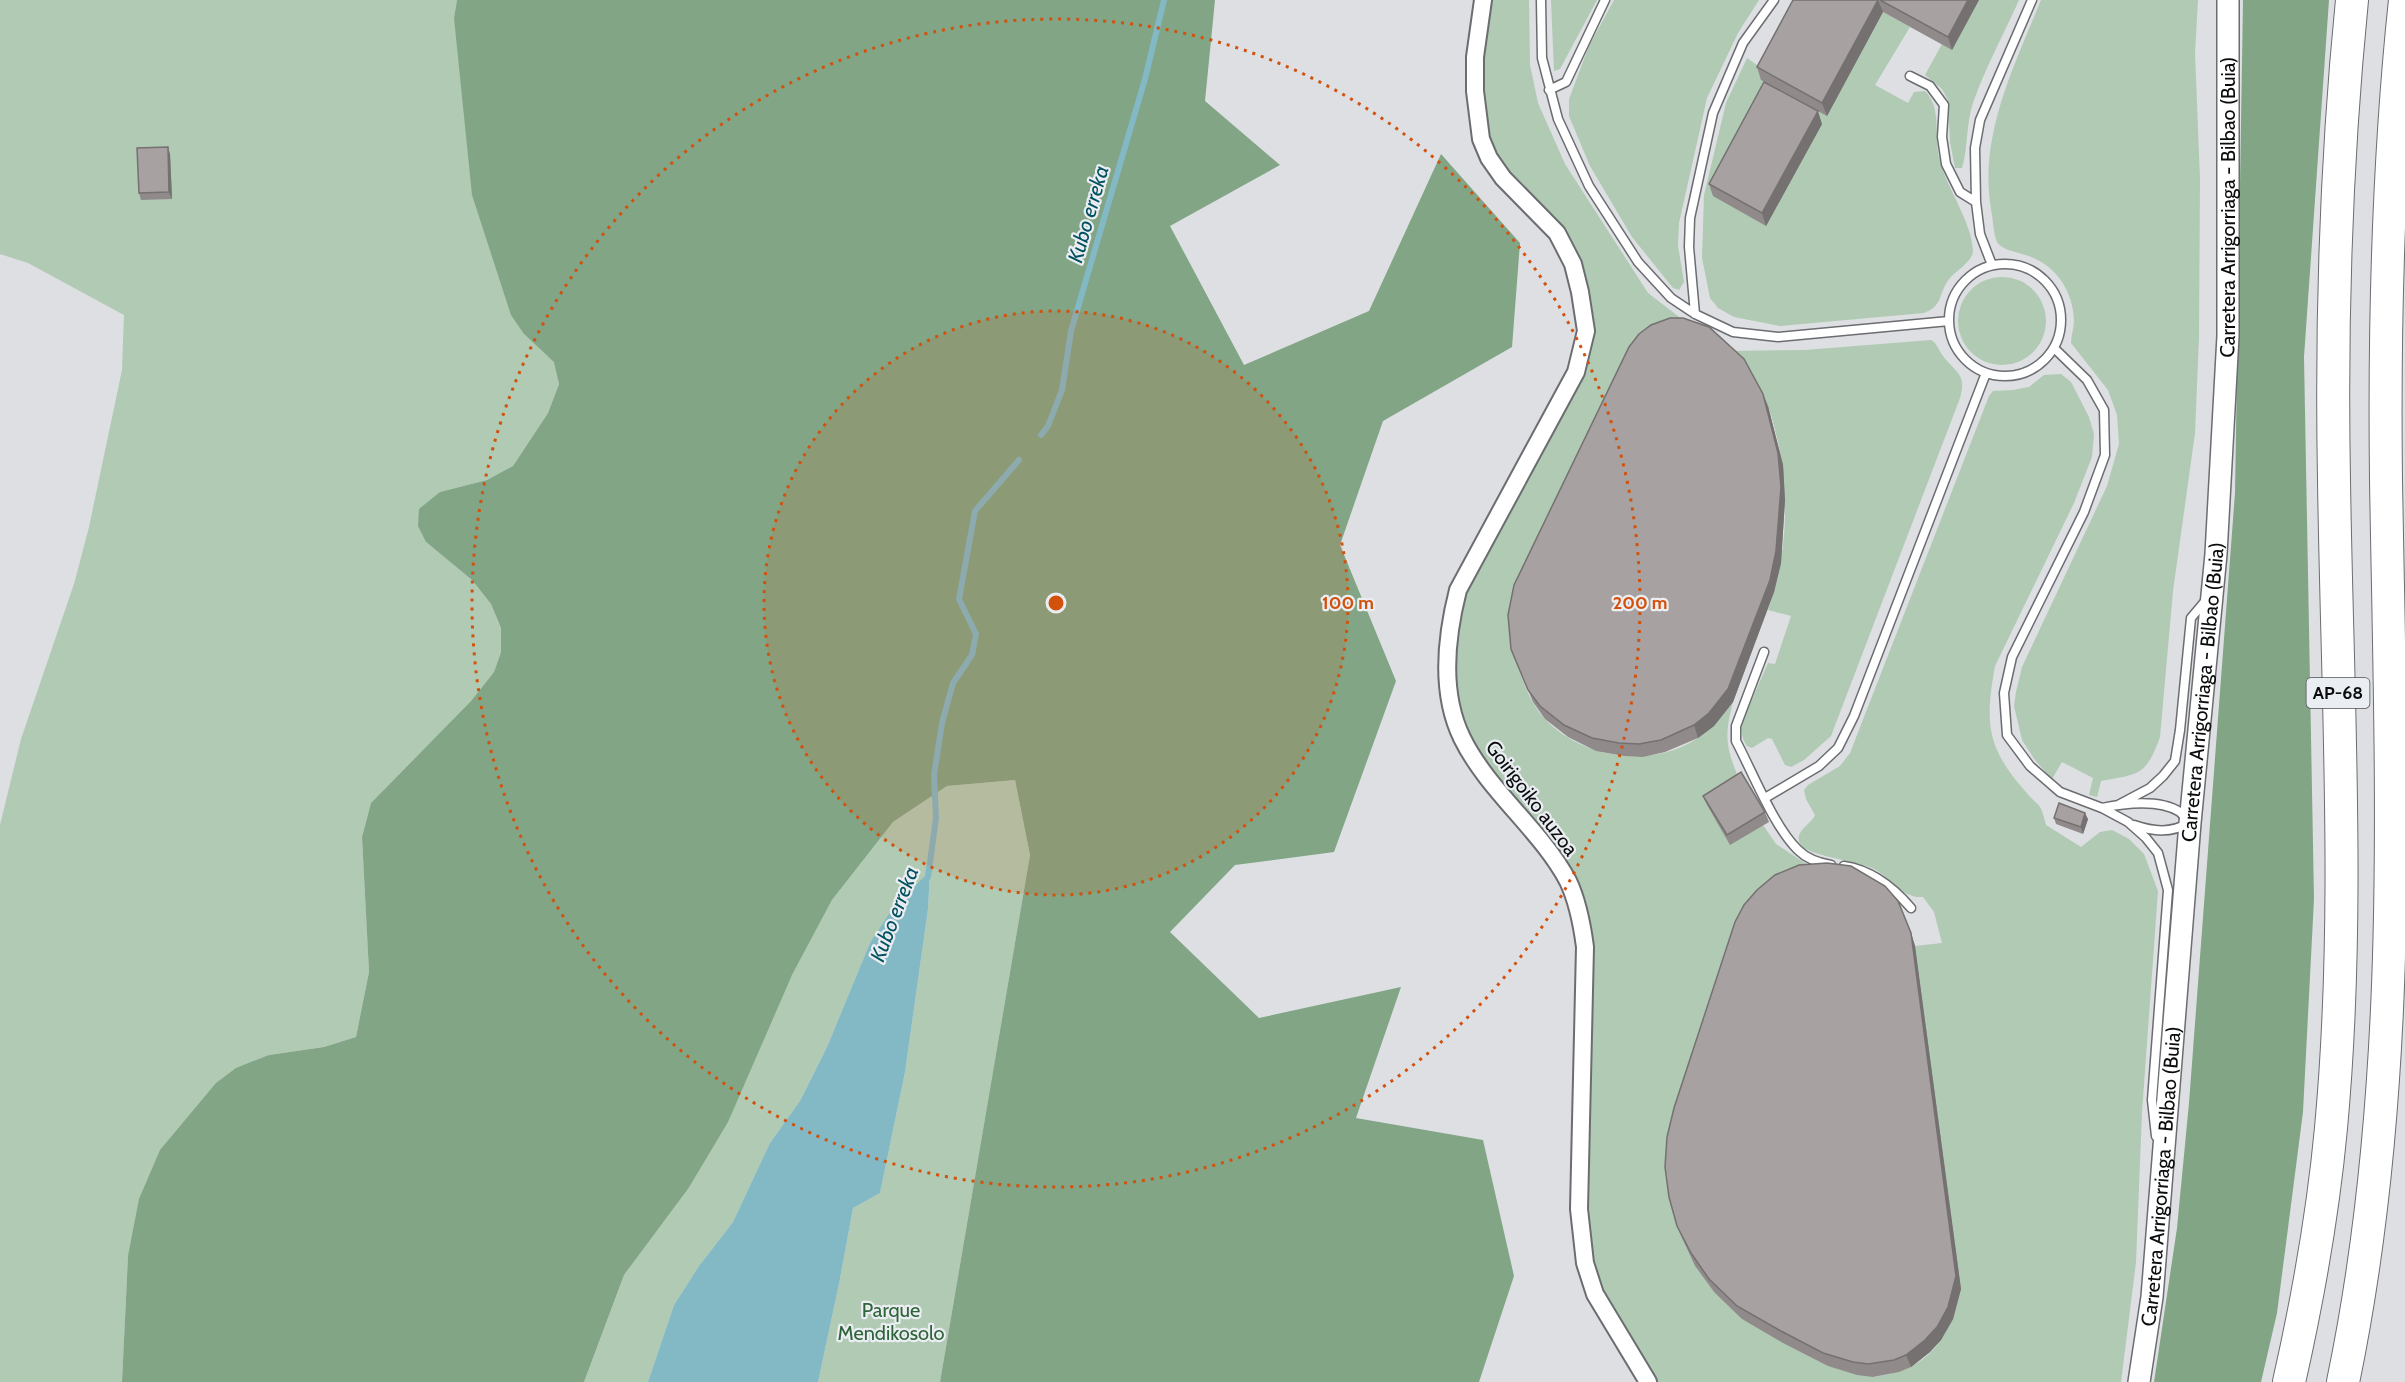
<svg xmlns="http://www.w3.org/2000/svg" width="2405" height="1382" viewBox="0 0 2405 1382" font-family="Cabin,sans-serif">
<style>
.green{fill:#b0cab3}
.forest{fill:#82a586}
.water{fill:#83b8c5}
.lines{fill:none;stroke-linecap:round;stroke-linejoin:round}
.stream{stroke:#83b8c5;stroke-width:6}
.service-casing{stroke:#6b6d71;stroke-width:11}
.minor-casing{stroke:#6b6d71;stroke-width:20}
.tertiary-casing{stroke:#6b6d71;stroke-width:24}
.motorway-casing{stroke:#6b6d71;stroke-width:34}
.service{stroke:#fff;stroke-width:8}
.minor{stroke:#fff;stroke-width:16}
.tertiary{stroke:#fff;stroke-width:21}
.motorway{stroke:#fff;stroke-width:32}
.wall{fill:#908b8a}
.shaded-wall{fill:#757171}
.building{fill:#a7a2a1;stroke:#757171;stroke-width:1.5}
.ring{fill:none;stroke:#d2510c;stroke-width:3;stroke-dasharray:3 6}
.labels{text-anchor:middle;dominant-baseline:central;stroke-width:4.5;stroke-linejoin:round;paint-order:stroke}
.shield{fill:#eaedf1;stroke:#4e5051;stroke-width:1.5}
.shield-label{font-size:18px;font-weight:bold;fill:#0b0c0d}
.street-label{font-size:20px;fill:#0b0c0d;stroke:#eaedf1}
.park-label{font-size:20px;fill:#2f6338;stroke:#eaedf1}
.water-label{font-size:21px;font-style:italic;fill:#01515f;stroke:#eaedf1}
.centre{fill:#d2510c;stroke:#eaedf1;stroke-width:3}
.ring-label{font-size:18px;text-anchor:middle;font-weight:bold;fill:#d2510c;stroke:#eaedf1;stroke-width:4.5;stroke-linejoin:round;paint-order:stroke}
</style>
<rect width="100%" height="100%" fill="#dddfe3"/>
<path class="green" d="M0 0H457L454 18 524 334 555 362 559 384 548 413 513 466 487 480 440 492 426 542 472 580 491 604 501 628V652L494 672 471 701 371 803 362 837 369 972 356 1037 324 1047 269 1055 128 1256 122 1382H0V825L21 739 74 584 89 527 122 370 124 315 28 263 0 254Z
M1483 0H1529L1530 65 1538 103 1565 164 1648 293 1700 333 1516 661C1523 682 1530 703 1545 719 1582 759 1652 769 1698 738 1712 728 1722 715 1733 702 1723 740 1727 748 1741 785L1707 805 1730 844 1763 825 1776 844 1808 865 1674 1209 1682 1238 1695 1266 1714 1292 1873 1377C1930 1369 1947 1342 1961 1289L1915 946 1942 943 1934 912 1923 897C1902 899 1890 876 1872 868 1857 861 1809 856 1801 845 1792 832 1811 825 1815 815L1806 799 1804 790 1808 785 1840 766 1850 753 1989 396 1993 391 2013 390 2029 387 2044 375 2061 374 2071 382 2089 417 2094 434 2092 457 2074 503 1995 666C1985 722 1986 747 2025 791 2040 809 2040 800 2046 825L2081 847 2100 832 2112 830 2129 839 2144 854 2158 891 2142 1112 2136 1262 2121 1382H1648L1586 1268 1585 947 1568 882 1513 809 1452 704V616L1576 372 1586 331 1573 264 1489 158 1475 91Z
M1551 0H1597L1560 69 1554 71Z
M1614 0H1759L1738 33 1707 98 1679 223 1678 246 1684 282 1679 290 1673 288 1632 237 1590 166 1569 116V99L1589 46Z
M1979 0H2019C2004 34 1985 68 1973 103 1966 124 1968 149 1962 168H1955L1950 142 1948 100 1942 89 1925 75 1942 44 1952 50Z
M2041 0H2198L2195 53 2200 179 2199 337 2195 433 2173 591 2160 737C2146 776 2139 774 2101 781L2097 797 2089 795 2093 778 2062 762 2052 779 2035 760 2022 740 2014 706 2016 692 2022 667 2107 486 2119 444 2117 415 2108 390 2071 343C2071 335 2074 328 2074 321 2073 288 2053 262 2022 254 2014 251 2002 250 1997 242 1994 235 1993 223 1992 215 1977 139 2013 69 2041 0Z
M1883 12 1910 27 1875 85 1908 103 1914 92 1925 91C1943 109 1933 138 1940 161 1947 189 1972 222 1973 251 1973 261 1956 271 1950 278 1938 292 1944 306 1924 313L1780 326 1734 317 1718 308 1710 298 1702 258 1704 195 1726 103 1747 58 1827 115Z
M1958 321a44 44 0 1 1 88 0a44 44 0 1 1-88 0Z
M1931 340C1938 344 1938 350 1943 356 1956 373 1967 374 1960 398L1831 736 1804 760 1791 767 1785 765 1772 739 1768 738 1752 748 1747 746C1741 737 1740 730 1743 720L1768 663 1775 664 1791 616 1768 610C1787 556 1790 499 1778 442 1775 431 1773 418 1768 407 1759 387 1741 369 1728 351L1805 350Z
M1015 780 1030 855 940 1382H818L839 1284 853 1208 880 1193 905 1072 928 909 930 872 870 943 827 1047 800 1101 770 1143 733 1222 699 1266 674 1305 648 1382H584L624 1275 688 1189 792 975 832 900 893 822 947 786Z"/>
<path class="forest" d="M457 0H1215L1205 101 1280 165 1170 226 1244 365 1369 311 1441 154 1520 243 1512 347 1383 421 1340 545 1396 681 1334 852 1235 865 1170 932 1259 1018 1401 987 1356 1118 1483 1140 1514 1276 1479 1382H940L1030 855 1015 780 947 786 893 822 832 900 792 975 728 1122 688 1189 624 1275 584 1382H122L128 1256 139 1199 160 1150 216 1083 236 1068 269 1055 324 1047 356 1037 369 972 362 837 371 803 471 701 494 672 501 652V628L491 604 472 580 426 542 418 526 419 509 440 492 487 480 513 466 548 413 559 384 554 362 524 334 511 315 472 195 454 18Z
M2243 0H2329L2304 357 2314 899 2303 1112 2277 1313 2261 1382H2154L2177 1228 2189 1103 2235 493Z"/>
<path class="water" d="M930 871 928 909 905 1072 880 1193 853 1208 839 1284 818 1382H648L674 1305 699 1266 733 1222 770 1143 800 1101 827 1047 870 943 893 908Z"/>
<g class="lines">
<path class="stream" d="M1041 435 1048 426 1062 390 1071 331 1145 79 1164 0
M928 877 936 818 934 775 942 723 953 683 972 655 976 634 959 599 975 511 1019 460"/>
<defs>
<path id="service" d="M1541 0 1542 58 1558 119 1589 186 1638 262 1671 298 1695 314 1733 332 1778 337 1949 321
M1910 76 1930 86 1944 105 1942 137 1946 164 1960 192 1976 202
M1549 90 1566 82 1605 0
M1949 320a56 56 0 1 1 112 0a56 56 0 1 1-112 0Z
M1992 265 1980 234 1976 202 1975 148 1980 120 2032 0
M1695 314 1689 247 1690 218 1713 113 1743 43 1774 0
M2054 348 2087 380 2104 410 2105 455 2084 512 2012 657 2004 693 2007 735 2030 766 2060 792 2102 808 2128 822 2146 838 2158 853 2168 890 2152 1100 2156 1136
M1764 652 1736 726V741C1752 771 1774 827 1798 850 1807 859 1819 863 1831 865
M1765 798 1819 766 1838 748 1854 716 1986 373
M2118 805 2150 788 2163 776 2175 761 2180 730 2191 618 2207 599
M2102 808C2125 803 2160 799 2180 812 2183 815 2187 820 2190 823 2170 833 2155 832 2134 825
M1844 866C1872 870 1893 887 1911 908"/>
<path id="minor" d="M1483 0 1475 57V91L1481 139 1489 158 1503 178 1557 233 1573 264 1580 292 1586 331 1576 372 1458 590C1446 637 1440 693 1462 738 1488 791 1541 830 1568 881 1578 902 1582 924 1585 947L1579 1209 1585 1263 1595 1294 1648 1382"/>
<g id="tertiary">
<path id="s1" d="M2139 1382 2152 1297 2190 823 2216 554 2228 336V0"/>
</g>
<path id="motorway" d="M2289 1382C2308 1298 2323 1214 2331 1128 2351 913 2337 695 2334 480 2331 320 2336 160 2352 0
M2343 1382C2405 1084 2391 783 2386 480 2384 319 2388 160 2405 0"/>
</defs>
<use href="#service" class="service-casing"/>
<use href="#minor" class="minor-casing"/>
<use href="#tertiary" class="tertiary-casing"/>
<use href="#motorway" class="motorway-casing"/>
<use href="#service" class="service"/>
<use href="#minor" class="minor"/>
<use href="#tertiary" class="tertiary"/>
<use href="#motorway" class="motorway"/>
</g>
<path class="wall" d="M1793 0H1979L1952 50 1883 12 1827 116 1761 80 1757 67Z
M1822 124 1766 226 1713 196 1709 184Z
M170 154 172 199 141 200 139 193Z
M1768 406 1783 465 1785 500 1781 563 1774 592 1733 702 1714 726 1698 738 1665 752 1643 757 1624 756 1596 751 1568 737 1545 719 1533 702 1511 649Z
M1703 796 1765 812 1769 822 1730 845 1707 805Z
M2054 818 2088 819 2083 834 2056 824Z
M1911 933 1915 946 1961 1289 1953 1319 1941 1340 1930 1352 1911 1367 1899 1372 1873 1377 1857 1375 1828 1366 1783 1343 1742 1319 1714 1292 1695 1266 1682 1238 1677 1226Z"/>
<path class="shaded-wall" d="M1878 0 1883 12 1827 116 1822 103Z
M1968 0H1979L1952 50 1948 37Z
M1818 111 1822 124 1766 226 1762 213Z
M168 147 170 154 172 199 169 192Z
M1763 394 1768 406 1783 465 1785 500 1781 563 1774 592 1733 702 1714 726 1698 738 1694 725Z
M2085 813 2088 819 2083 834 2081 827Z
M1911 933 1915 946 1961 1289 1953 1319 1941 1340 1930 1352 1911 1367 1906 1355Z"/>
<path class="building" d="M1793 0H1878L1822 103 1757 67Z
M1880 0H1968L1948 37Z
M1764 82 1818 111 1762 213 1709 184Z
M168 147 169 192 139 193 137 148Z
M1670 318H1683L1709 327 1744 359 1763 394 1778 453 1781 487 1776 551 1770 580 1728 689 1709 713 1694 725 1661 740 1639 744 1619 743 1592 738 1564 725 1540 706 1528 690 1511 649 1508 615 1514 585 1629 347 1639 334 1651 325Z
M1741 772 1765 812 1727 835 1703 796Z
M2059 803 2085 813 2081 827 2054 818Z
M1827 863 1851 866 1885 886 1898 901 1911 933 1956 1276 1948 1307 1937 1327 1925 1340 1906 1355 1894 1360 1868 1364 1853 1362 1823 1353 1779 1330 1737 1306 1709 1279 1691 1253 1677 1226 1669 1197 1665 1167 1667 1137 1674 1108 1735 922 1744 905 1757 890 1775 875 1799 865Z"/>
<circle cx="1056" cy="603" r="292" fill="#d2510c" fill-opacity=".12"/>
<g class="ring">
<circle cx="1056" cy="603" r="292"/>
<circle cx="1056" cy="603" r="584"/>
</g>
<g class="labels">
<rect class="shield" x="2306.5" y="678" width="63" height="30" rx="4.5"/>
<g class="shield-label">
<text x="2338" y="693">AP-68</text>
</g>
<g class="street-label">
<text stroke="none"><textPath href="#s1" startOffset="1179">Carretera Arrigorriaga - Bilbao (Buia)</textPath></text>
<text stroke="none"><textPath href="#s1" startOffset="693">Carretera Arrigorriaga - Bilbao (Buia)</textPath></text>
<text transform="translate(1532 798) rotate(53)">Goirigoiko auzoa</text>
<text stroke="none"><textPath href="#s1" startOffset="207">Carretera Arrigorriaga - Bilbao (Buia)</textPath></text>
</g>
<g class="park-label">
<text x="891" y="1310">Parque<tspan x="891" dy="23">Mendikosolo</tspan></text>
</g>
<g class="water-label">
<text transform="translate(1088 214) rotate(-74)">Kubo erreka</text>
<text transform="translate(894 914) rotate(-69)">Kubo erreka</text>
</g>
</g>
<circle cx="1056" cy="603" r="9" class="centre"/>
<g class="ring-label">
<text x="1348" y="609">100 m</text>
<text x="1640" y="609">200 m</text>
</g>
</svg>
